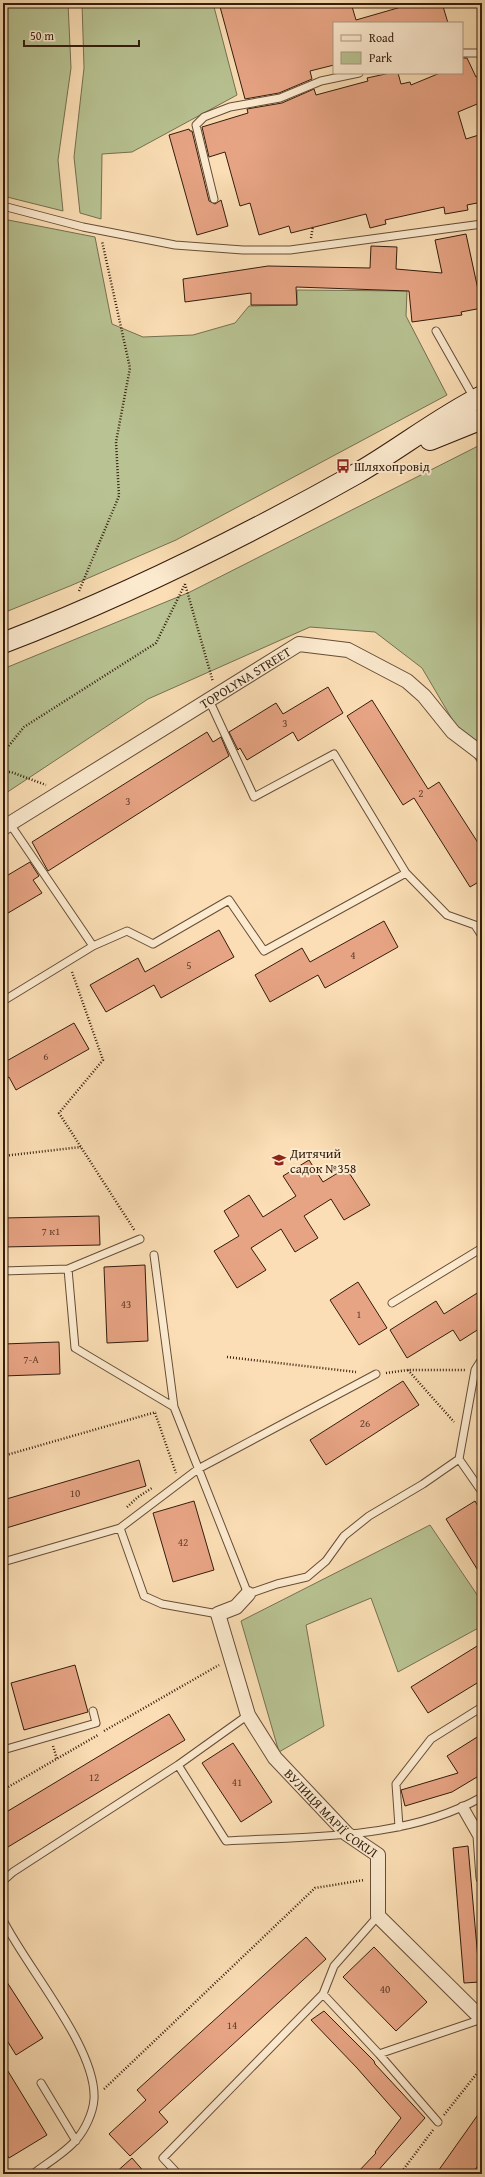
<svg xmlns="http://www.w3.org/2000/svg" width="485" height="2177" viewBox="0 0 485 2177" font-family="'Gentium Book Plus',serif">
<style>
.green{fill:#b8c292;stroke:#767050}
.building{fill:#e7a484;stroke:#341d0d}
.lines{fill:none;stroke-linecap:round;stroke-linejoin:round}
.service-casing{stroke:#664d37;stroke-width:9}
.pedestrian-casing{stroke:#664d37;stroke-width:13}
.minor-casing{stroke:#664d37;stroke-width:16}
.secondary-casing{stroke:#341d0d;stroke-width:22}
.path{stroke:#341d0d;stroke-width:2.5;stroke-dasharray:1 2;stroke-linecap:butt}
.service{stroke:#fceacf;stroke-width:7}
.pedestrian{stroke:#fceacf;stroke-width:11}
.minor{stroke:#fceacf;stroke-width:14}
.secondary{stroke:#fceacf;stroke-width:20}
.labels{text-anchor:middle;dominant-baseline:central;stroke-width:4;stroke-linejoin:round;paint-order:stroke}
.number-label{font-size:11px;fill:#613f2b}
.poi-label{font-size:13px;fill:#341d0d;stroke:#fceacf;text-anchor:start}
.street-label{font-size:13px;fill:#341d0d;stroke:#fceacf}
</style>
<rect width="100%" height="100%" fill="#fbdeb5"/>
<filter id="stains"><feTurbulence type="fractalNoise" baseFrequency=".005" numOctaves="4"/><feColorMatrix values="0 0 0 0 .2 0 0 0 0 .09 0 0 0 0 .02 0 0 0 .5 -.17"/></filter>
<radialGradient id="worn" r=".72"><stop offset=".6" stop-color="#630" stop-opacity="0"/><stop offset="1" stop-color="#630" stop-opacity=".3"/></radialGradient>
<path class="green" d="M3 3H68L71 68 58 160 63 211 3 196Z
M82 3H213L237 95 132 152 102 154 101 219 80 213 74 157 84 68Z
M3 219 95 237 112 324 143 337 193 335 235 323 249 306 297 305V290L407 291 406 316 447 395 176 540 70 586 3 613Z
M482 444V770L422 668 375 632 310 627 148 699 3 795V669L190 592Z
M430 1525 482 1602V1626L398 1672 371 1598 306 1625 324 1726 279 1752 241 1621Z"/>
<path class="building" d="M219 3H265L266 7 284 3H351L356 20 415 3H442L448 23H334V65L310 71 312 79 279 93 245 99Z
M462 58H467L476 77 482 75V102L458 112 466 139 482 134V202L467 205 468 210 445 214 444 207 385 220 386 224 370 228 366 214 291 233 289 226 259 235 250 203 240 206 225 152 209 157 202 127 248 113 247 109 282 103 314 89 316 95 368 81 367 78 390 73H398L401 84 410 82 411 85 440 73H462Z
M189 129 190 131H192L209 201 215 204 221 200 228 226 197 235 169 135Z
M466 234 482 308 461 312 462 315 412 322 409 291 296 287 297 305H251V293L185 302 183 279 268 266 370 268 371 246 397 247 396 269 442 273 435 240Z
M328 687 343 713 298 741 293 732 247 760 240 748 238 750 229 732 276 703 283 714Z
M372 700 428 789 439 782 482 849V880L470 887 414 798 403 805 347 716Z
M207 732 213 742 221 737 229 756 48 871 32 842Z
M30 862 39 876 33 880 42 893 3 916V878Z
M384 921 398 947 325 988 318 975 270 1002 255 975 302 948 310 962Z
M219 930 234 957 161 998 154 985 106 1012 90 985 138 958 145 972Z
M74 1023 89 1049 16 1090 9 1077 3 1080V1063Z
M309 1160 323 1182 346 1168 370 1205 344 1220 331 1199 304 1216 318 1238 295 1252 281 1229 251 1248 266 1270 237 1288 214 1251 239 1236 224 1211 249 1195 263 1217 296 1196 283 1176Z
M99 1216 100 1245 3 1247V1218Z
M145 1265 148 1341 107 1343 104 1267Z
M358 1282 387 1328 359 1345 330 1300Z
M482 1290V1327L460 1341 453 1330 407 1358 390 1330 436 1301 444 1314Z
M59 1342 60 1374 3 1376V1344Z
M403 1381 419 1405 326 1465 310 1440Z
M139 1460 146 1486 3 1529V1500Z
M194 1501 214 1570 173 1582 153 1513Z
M475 1501 482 1513V1577L446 1519Z
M482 1643V1680L428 1713 411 1687Z
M75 1665 88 1712 24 1730 11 1683Z
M169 1714 185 1740 3 1850V1814Z
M482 1734V1774L452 1792 405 1806 401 1790 458 1773 447 1756Z
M233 1743 272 1802 241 1822 202 1763Z
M468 1846 480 1982 464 1983 453 1848Z
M306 1937 326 1959 159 2112 168 2122 130 2156 109 2134 146 2100 137 2090Z
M374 1947 427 2002 396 2031 343 1977Z
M3 1976 43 2038 16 2055 3 2034Z
M324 2011 374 2061 375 2064 425 2118 375 2174H356L376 2153 375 2152 401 2118 357 2068 311 2020Z
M3 2063 47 2135 9 2158 3 2148Z
M482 2109V2160L472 2174H436Z
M132 2158 146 2174H114Z"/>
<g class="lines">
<defs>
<path id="service" d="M462 53H482
M214 199 196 125 204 117 230 107 280 98 321 81 359 73
M3 206 83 227 175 245 243 250H290L482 224
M436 331 474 398
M406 873 447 915 475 925 482 936
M93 946 127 931 153 944 229 900 264 951 406 873 334 754 254 797 209 700
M3 1001 93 946 10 824
M154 1255 174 1407
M68 1269 140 1239
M3 1271 68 1269 75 1348 174 1407 248 1594 277 1584 307 1577 326 1561 344 1536 369 1516 423 1484 459 1459 475 1370 482 1359
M392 1303 482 1248
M459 1459 482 1492
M120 1528 198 1469 376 1374
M3 1562 120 1528 144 1596 162 1604 218 1614
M3 1750 96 1723 93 1711
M178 1765 248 1715
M399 1827 396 1784 431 1739 482 1707
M3 1881 13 1872 178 1765 226 1841C311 1836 406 1840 482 1797
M3 1920C26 1967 97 2048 94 2099 93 2113 85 2130 76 2140 65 2153 47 2163 33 2174
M323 1994 334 1966 378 1916
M379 2054 438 2122
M41 2083 76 2141
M178 2174 163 2158 323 1994 379 2054 482 2019V2017"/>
<path id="pedestrian" d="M463 1808 479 1836 482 1878"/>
<g id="minor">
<path id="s1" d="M3 828 299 644 348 650 407 681 424 696 453 732 482 754"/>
<path id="s2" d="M248 1594 236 1607 218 1614 248 1715 275 1758 347 1834 378 1855V1916L482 2019"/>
</g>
<path id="secondary" d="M430 440 482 419
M3 643C125 596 242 538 356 474 398 450 438 418 482 396"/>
</defs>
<use href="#service" class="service-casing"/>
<use href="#pedestrian" class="pedestrian-casing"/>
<use href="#minor" class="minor-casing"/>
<use href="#secondary" class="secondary-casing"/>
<path class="path" d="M311 238 313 226
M185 584 213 682
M79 591 119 496 116 442 130 368 102 241
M3 753 24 727 156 643 185 584
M3 772H11L46 785
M72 972 103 1060 59 1113 135 1231
M3 1156 81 1147
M227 1357 356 1372
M408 1370 454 1422
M386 1373 408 1370H465
M155 1413 176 1473
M3 1456 156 1412
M127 1507 138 1497 152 1488
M104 1731 219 1665
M53 1746 57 1759
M3 1790 98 1735
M104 2089 315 1888 364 1880
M444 2115 482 2067
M3 2168 6 2174
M400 2174 433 2130"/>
<use href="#service" class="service"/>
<use href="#pedestrian" class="pedestrian"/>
<use href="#minor" class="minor"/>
<use href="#secondary" class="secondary"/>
</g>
<defs>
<symbol id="bus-bare" viewBox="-9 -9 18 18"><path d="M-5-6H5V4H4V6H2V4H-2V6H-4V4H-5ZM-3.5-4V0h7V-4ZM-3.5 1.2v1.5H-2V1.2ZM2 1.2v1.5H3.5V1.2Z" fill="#8f2418" stroke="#fceacf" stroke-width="2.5" paint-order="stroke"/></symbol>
<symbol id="school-bare" viewBox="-9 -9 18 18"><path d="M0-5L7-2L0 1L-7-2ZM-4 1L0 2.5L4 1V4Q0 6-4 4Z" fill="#8f2418" stroke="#fceacf" stroke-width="2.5" paint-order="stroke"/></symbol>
</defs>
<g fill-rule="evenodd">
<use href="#bus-bare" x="333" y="456" width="20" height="20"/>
<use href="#school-bare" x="269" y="1150" width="20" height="20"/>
</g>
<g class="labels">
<g class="number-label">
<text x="285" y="723">3</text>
<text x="421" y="793">2</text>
<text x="128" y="801">3</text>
<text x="353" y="955">4</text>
<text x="189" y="965">5</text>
<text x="46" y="1056">6</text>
<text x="51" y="1231">7 к1</text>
<text x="126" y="1304">43</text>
<text x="359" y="1314">1</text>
<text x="31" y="1359">7-А</text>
<text x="365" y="1423">26</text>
<text x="75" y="1493">10</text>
<text x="183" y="1542">42</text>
<text x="94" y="1777">12</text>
<text x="237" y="1782">41</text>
<text x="385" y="1989">40</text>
<text x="232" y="2025">14</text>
</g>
<g class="poi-label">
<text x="354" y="466">Шляхопровід</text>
<text x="290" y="1153">Дитячий<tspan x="290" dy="15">садок №358</tspan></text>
</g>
<g class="street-label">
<text stroke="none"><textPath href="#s1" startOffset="285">TOPOLYNA STREET</textPath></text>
<text stroke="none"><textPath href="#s2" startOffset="272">ВУЛИЦЯ МАРІЇ СОКІЛ</textPath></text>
</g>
</g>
<rect width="485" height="2177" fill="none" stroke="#fbdeb5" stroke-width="16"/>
<rect x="4" y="4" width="477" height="2169" fill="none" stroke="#341d0d" stroke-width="2"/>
<rect x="8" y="8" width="469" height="2161" fill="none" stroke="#341d0d"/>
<rect x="333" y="22" width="130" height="52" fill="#fceacf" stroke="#ac9881"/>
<rect x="341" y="35" width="20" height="6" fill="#fceacf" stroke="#ac9881"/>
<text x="369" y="42" font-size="12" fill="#341d0d">Road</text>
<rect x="341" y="52" width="20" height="12" fill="#b8c292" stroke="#ac9881"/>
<text x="369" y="62" font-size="12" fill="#341d0d">Park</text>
<path d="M24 40v6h115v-6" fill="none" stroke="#341d0d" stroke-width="2"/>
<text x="30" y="40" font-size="12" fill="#341d0d" stroke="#fceacf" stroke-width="3" paint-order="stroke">50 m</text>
<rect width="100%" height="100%" filter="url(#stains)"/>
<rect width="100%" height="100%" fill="url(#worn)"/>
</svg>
